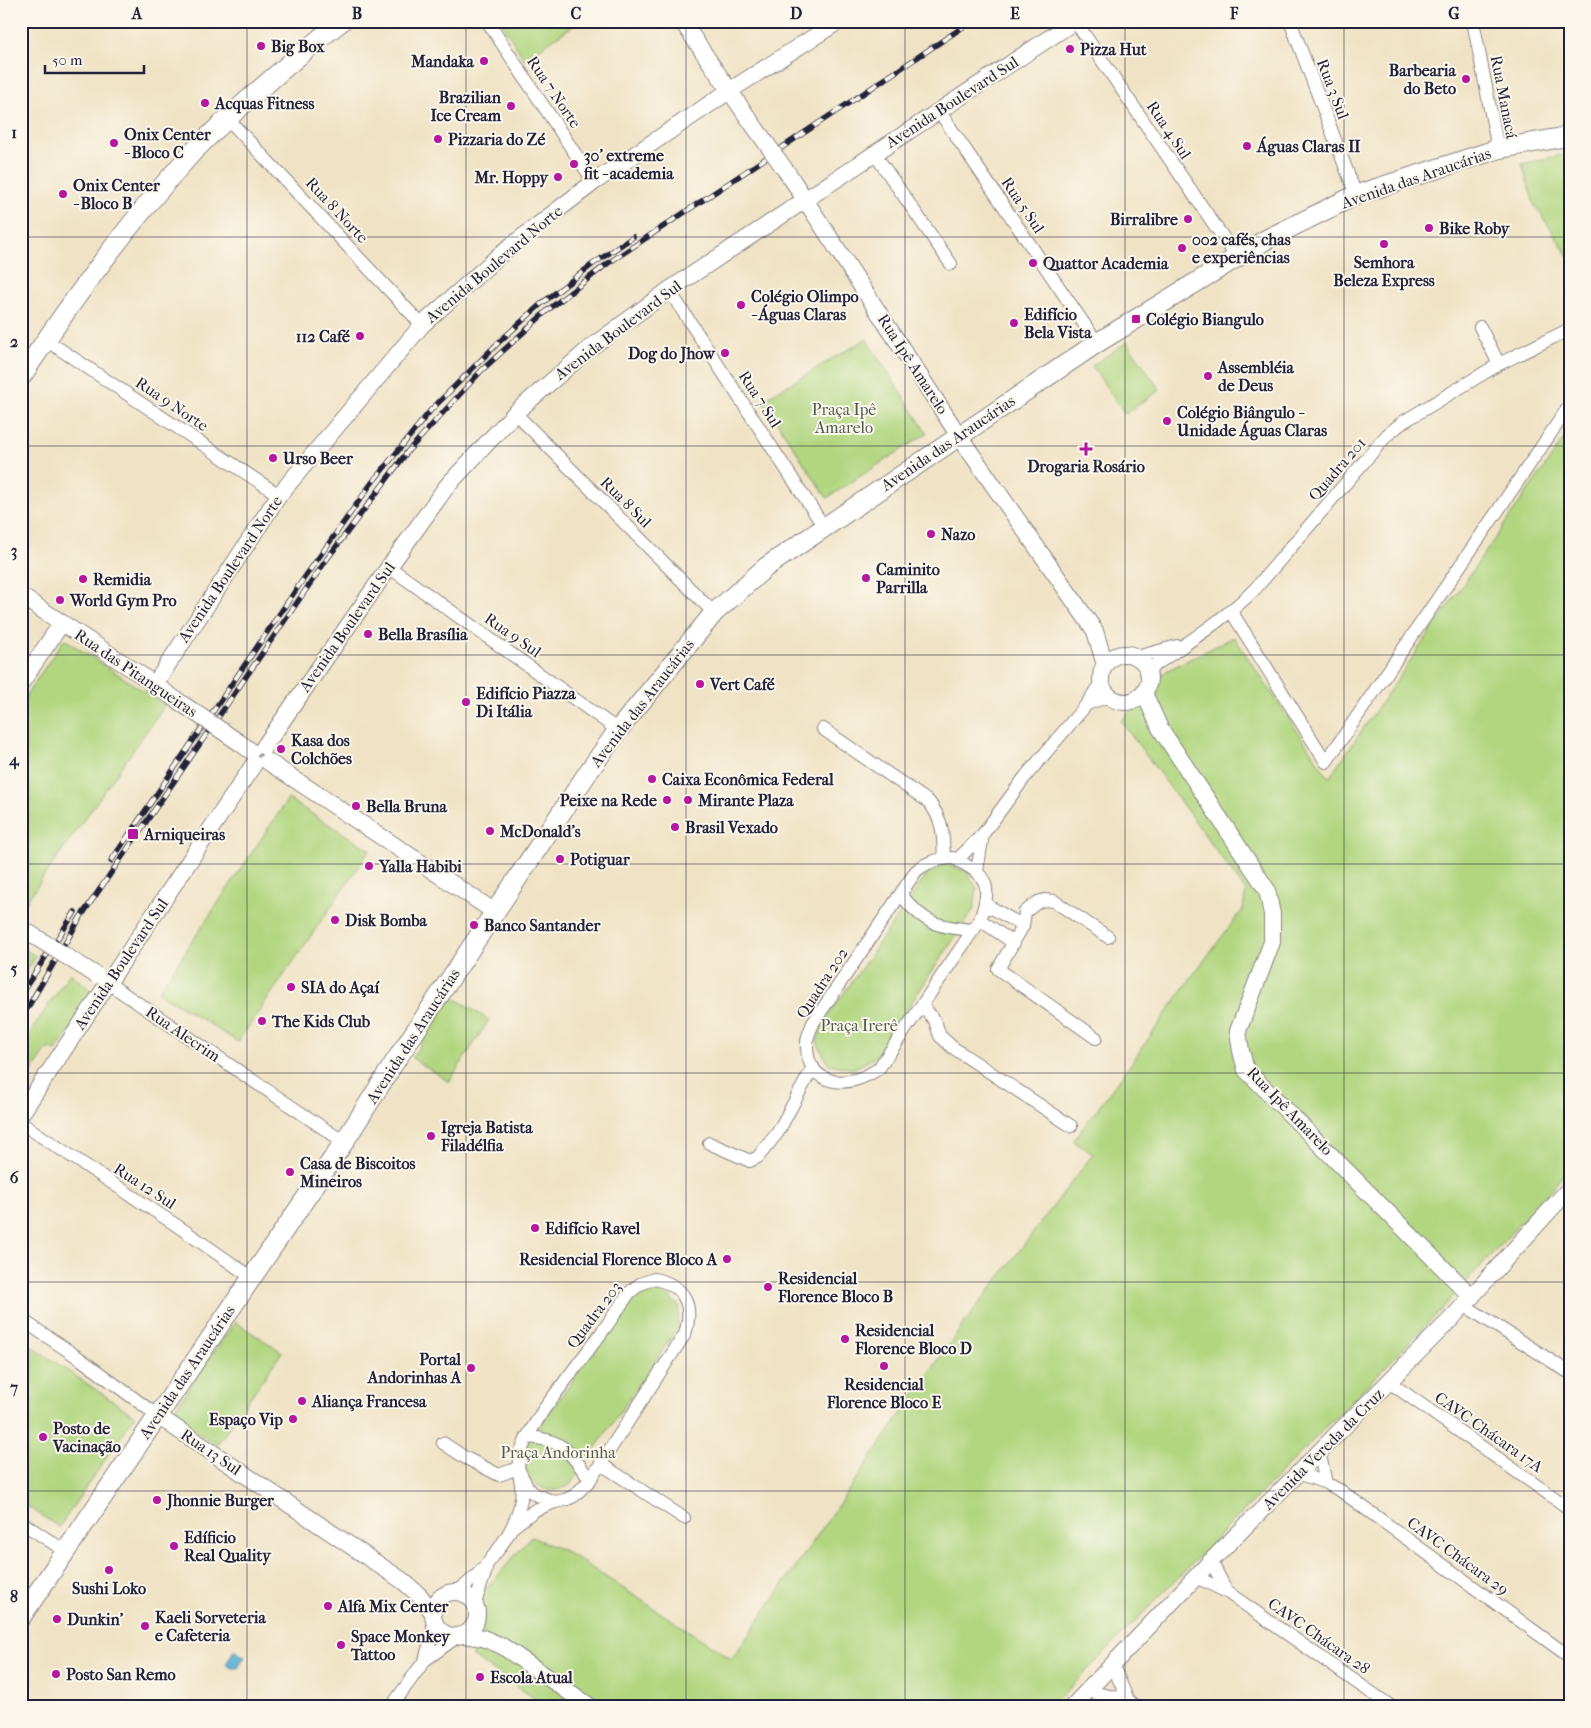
<svg xmlns="http://www.w3.org/2000/svg" width="1591" height="1728" viewBox="0 0 1591 1728" font-family="'IM FELL French Canon',serif">
<style>
.green{fill:#b1d67f;stroke:#6a7c5d}
.water{fill:#53add0;stroke:#3a6886}
.lines{fill:none;stroke-linecap:round;stroke-linejoin:round}
.minor-casing{stroke:#898280;stroke-width:14}
.tertiary-casing{stroke:#898280;stroke-width:18}
.secondary-casing{stroke:#898280;stroke-width:21}
.minor{stroke:#fff;stroke-width:12}
.tertiary{stroke:#fff;stroke-width:16}
.secondary{stroke:#fff;stroke-width:19}
.rail-casing{stroke:#22223b;stroke-width:5.5}
.rail{stroke:#fbf7ec;stroke-width:4;stroke-dasharray:11;stroke-linecap:butt}
.tertiary-bridge-casing{stroke:#898280;stroke-width:18;stroke-linecap:butt}
.tertiary-bridge{stroke:#fff;stroke-width:16}
.grid{fill:none;stroke:#22223b;stroke-width:1;stroke-opacity:0.55}
.poi-dot{fill:#b5179e;stroke:#fbf7ec;stroke-width:2}
.labels{text-anchor:middle;dominant-baseline:central;stroke-width:4;stroke-linejoin:round;paint-order:stroke}
.poi-label{font-size:16px;font-weight:bold;fill:#22223b;stroke:#fbf7ec;text-anchor:start}
.street-label{font-size:16px;fill:#22223b;stroke:#fbf7ec}
.park-label{font-size:16px;fill:#4d584f;stroke:#fbf7ec}
.neatline{fill:none;stroke:#22223b;stroke-width:2}
.grid-label{font-size:16px;text-anchor:middle;font-weight:bold;fill:#22223b}
</style>
<rect width="100%" height="100%" fill="#fbf7ec"/>
<filter id="ink" filterUnits="userSpaceOnUse"><feTurbulence type="fractalNoise" baseFrequency=".02" numOctaves="2"/><feDisplacementMap in="SourceGraphic" scale="10" xChannelSelector="R" yChannelSelector="G"/><feConvolveMatrix kernelMatrix="1 2 1 2 8 2 1 2 1" color-interpolation-filters="sRGB"/></filter>
<filter id="wash" filterUnits="userSpaceOnUse"><feTurbulence type="fractalNoise" baseFrequency=".0096" numOctaves="4" result="noise"/><feDisplacementMap in="SourceGraphic" scale="20" xChannelSelector="R" yChannelSelector="G"/><feGaussianBlur stdDeviation="1.12" result="paint"/><feColorMatrix in="noise" values="0 0 0 0 0 0 0 0 0 0 0 0 0 0 0 0 0 1.4 0 .05"/><feComposite in="paint" operator="in"/></filter>
<g filter="url(#wash)">
<rect width="100%" height="100%" fill="#f0e3c5"/>
<path class="green" d="M500 21H580L524 59Z
M1570 153V258L1534 204 1522 164Z
M866 339 927 433 827 498 765 404 761 401Z
M1127 342 1160 390 1125 414 1092 366Z
M1570 430V1168L1442 1309 1051 1707H547L472 1656 481 1595 531 1537 567 1552 732 1659 962 1326 1093 1154 1073 1141 1128 1068 1193 975 1243 909 1246 891 1121 721 1166 671 1234 637 1329 778Z
M64 639 165 705 21 909V703Z
M288 799 370 850 238 1042 158 992Z
M945 864 966 871 977 888 974 909 875 1057 853 1069 829 1064 817 1043 823 1023 928 873Z
M21 946 36 957 21 979Z
M70 973 89 989 93 996 56 1051 48 1048 21 1088V1046Z
M451 996 489 1020 449 1082 412 1058Z
M645 1289 663 1292 679 1306 678 1328 570 1485C548 1497 538 1487 521 1472L522 1452 633 1295Z
M235 1322 282 1352 216 1446 171 1414Z
M31 1346 135 1416 59 1527 21 1502V1360Z"/>
<path class="water" d="M234 1650 245 1657 238 1668H231L226 1664Z"/>
</g>
<g filter="url(#ink)">
<g class="lines">
<defs>
<path id="minor" d="M487 21 594 182
M1075 21 1231 249 1235 258
M1290 21 1356 195
M1473 21 1498 149
M939 111 1097 343
M227 118 422 325
M874 153 951 264
M669 290 824 527
M46 340 279 495
M1499 364 1570 329
M515 413 714 613
M389 567 618 730
M1231 611 1326 762 1570 405
M1137 657 1177 646
M1148 670C1185 644 1223 621 1255 589L1387 435 1403 422 1499 364 1480 327
M1087 704 1109 696
M823 729 929 802C944 822 943 835 944 859
M953 858C987 875 993 883 980 920L879 1068C850 1090 805 1088 807 1042 807 1036 811 1029 813 1023L916 871C928 861 938 859 953 858Z
M957 860 983 834 1025 777 1087 704 1101 682
M977 871 983 834
M901 895C925 924 937 927 974 930
M985 904 1023 926
M980 920 1014 943
M108 983 344 1142
M922 1005 935 1021 940 1036 952 1047 1071 1126
M1096 1038 998 969 1023 926 1025 912 1038 902 1045 900 1054 901 1108 937
M21 1123 179 1227 251 1277
M709 1143 750 1161 758 1157 778 1132 813 1067
M654 1279C685 1285 694 1305 685 1334L590 1480 574 1496 565 1500 555 1502 534 1494 527 1487 518 1468 520 1454 527 1437 544 1409 605 1328 629 1293 640 1284Z
M1464 1305 1570 1373
M21 1319 79 1358 158 1416
M1389 1382 1570 1509
M527 1437C563 1439 570 1452 590 1480
M443 1443 464 1457 499 1475 518 1468C520 1478 523 1489 521 1499 517 1531 483 1575 456 1592
M1319 1451 1326 1483
M601 1464 684 1518
M1298 1473 1326 1483 1341 1491 1570 1657
M21 1522 65 1551
M513 1527 535 1510 555 1502
M1211 1561 1227 1592
M1196 1577 1227 1592 1392 1707
M475 1603 486 1570
M425 1660 432 1635 434 1621
M1112 1664 1128 1700 1136 1707
M1087 1691 1128 1700
M394 1707 396 1700 425 1660 457 1637"/>
<path id="tertiary" d="M682 21 744 112
M791 178 959 436 1095 631 1105 665
M21 596 141 675 178 701
M1101 678a24 24 0 1 1 48 0a24 24 0 1 1-48 0Z
M21 683 61 624
M155 684 279 495 422 325 503 252 594 182 729 91 839 21
M1144 693 1160 728 1267 890 1272 914V942L1238 1031 1241 1051 1246 1070 1472 1297
M240 743 251 751
M264 747 389 567 447 486 515 413 590 348 669 290 1075 21
M267 761 495 912
M21 1114 254 764
M158 1416 403 1581 420 1596 433 1613
M433 1614a22 22 0 1 1 44 0a22 22 0 1 1-44 0Z
M465 1635 483 1638 502 1646 591 1707
M1072 1707 1211 1561 1452 1318 1570 1188"/>
<path id="secondary" d="M21 377C73 299 128 223 191 154 215 129 241 106 266 84 291 62 316 41 342 21
M21 1617 344 1142 396 1060 589 771 618 730 714 613 766 567 1097 343 1267 239 1356 195 1498 149 1570 136"/>
</defs>
<use href="#minor" class="minor-casing"/>
<use href="#tertiary" class="tertiary-casing"/>
<use href="#secondary" class="secondary-casing"/>
<use href="#minor" class="minor"/>
<use href="#tertiary" class="tertiary"/>
<use href="#secondary" class="secondary"/>
<defs>
<path id="rail" d="M111 861 302 581 371 484 431 410 499 342 541 304 593 264 633 237
M21 994 75 912
M21 1019 80 918 327 559 408 451 482 370 549 309 607 264 972 21"/>
</defs>
<use href="#rail" class="rail-casing"/>
<use href="#rail" class="rail"/>
<defs>
<path id="tertiary-bridge" d="M744 112 791 178
M178 701 240 743
M26 931 96 975"/>
</defs>
<use href="#tertiary-bridge" class="tertiary-bridge-casing"/>
<use href="#tertiary-bridge" class="tertiary-bridge"/>
</g>
</g>
<path class="grid" d="M247 21V1707M466 21V1707M686 21V1707M905 21V1707M1125 21V1707M1344 21V1707M21 237H1570M21 446H1570M21 655H1570M21 864H1570M21 1073H1570M21 1282H1570M21 1491H1570"/>
<g class="poi-dot">
<circle cx="261" cy="46" r="5"/>
<circle cx="1070" cy="49" r="5"/>
<circle cx="484" cy="61" r="5"/>
<circle cx="1466" cy="79" r="5"/>
<circle cx="205" cy="103" r="5"/>
<circle cx="511" cy="106" r="5"/>
<circle cx="438" cy="139" r="5"/>
<circle cx="114" cy="143" r="5"/>
<circle cx="1247" cy="146" r="5"/>
<circle cx="574" cy="164" r="5"/>
<circle cx="558" cy="177" r="5"/>
<circle cx="63" cy="194" r="5"/>
<circle cx="1188" cy="219" r="5"/>
<circle cx="1429" cy="228" r="5"/>
<circle cx="1384" cy="244" r="5"/>
<circle cx="1182" cy="248" r="5"/>
<circle cx="1033" cy="263" r="5"/>
<circle cx="741" cy="305" r="5"/>
<rect x="1131" y="314" width="10" height="10" rx="2.5"/>
<circle cx="1014" cy="323" r="5"/>
<circle cx="360" cy="336" r="5"/>
<circle cx="725" cy="353" r="5"/>
<circle cx="1208" cy="376" r="5"/>
<circle cx="1167" cy="421" r="5"/>
<path d="M1083.5 441.5h5v5h5v5h-5v5h-5v-5h-5v-5h5z"/>
<circle cx="273" cy="458" r="5"/>
<circle cx="931" cy="534" r="5"/>
<circle cx="866" cy="578" r="5"/>
<circle cx="83" cy="579" r="5"/>
<circle cx="60" cy="600" r="5"/>
<circle cx="368" cy="634" r="5"/>
<circle cx="700" cy="684" r="5"/>
<circle cx="466" cy="702" r="5"/>
<circle cx="281" cy="749" r="5"/>
<circle cx="652" cy="779" r="5"/>
<circle cx="667" cy="800" r="5"/>
<circle cx="688" cy="800" r="5"/>
<circle cx="356" cy="806" r="5"/>
<circle cx="675" cy="827" r="5"/>
<circle cx="490" cy="831" r="5"/>
<rect x="127" y="828" width="12" height="12" rx="2.5"/>
<circle cx="560" cy="859" r="5"/>
<circle cx="369" cy="866" r="5"/>
<circle cx="335" cy="920" r="5"/>
<circle cx="474" cy="925" r="5"/>
<circle cx="291" cy="987" r="5"/>
<circle cx="262" cy="1021" r="5"/>
<circle cx="431" cy="1136" r="5"/>
<circle cx="290" cy="1172" r="5"/>
<circle cx="535" cy="1228" r="5"/>
<circle cx="727" cy="1259" r="5"/>
<circle cx="768" cy="1287" r="5"/>
<circle cx="845" cy="1339" r="5"/>
<circle cx="884" cy="1366" r="5"/>
<circle cx="471" cy="1368" r="5"/>
<circle cx="302" cy="1401" r="5"/>
<circle cx="293" cy="1419" r="5"/>
<circle cx="43" cy="1437" r="5"/>
<circle cx="157" cy="1500" r="5"/>
<circle cx="174" cy="1546" r="5"/>
<circle cx="109" cy="1570" r="5"/>
<circle cx="328" cy="1606" r="5"/>
<circle cx="57" cy="1619" r="5"/>
<circle cx="145" cy="1626" r="5"/>
<circle cx="341" cy="1645" r="5"/>
<circle cx="56" cy="1674" r="5"/>
<circle cx="480" cy="1677" r="5"/>
</g>
<g class="labels">
<g class="poi-label">
<text x="271" y="46">Big Box</text>
<text x="1080" y="49">Pizza Hut</text>
<text x="474" y="61" text-anchor="end">Mandaka</text>
<text x="1456" y="70" text-anchor="end">Barbearia<tspan x="1456" dy="18">do Beto</tspan></text>
<text x="501" y="97" text-anchor="end">Brazilian<tspan x="501" dy="18">Ice Cream</tspan></text>
<text x="215" y="103">Acquas Fitness</text>
<text x="124" y="134">Onix Center<tspan x="124" dy="18">- Bloco C</tspan></text>
<text x="448" y="139">Pizzaria do Zé</text>
<text x="1257" y="146">Águas Claras II</text>
<text x="584" y="155">30' extreme<tspan x="584" dy="18">fit - academia</tspan></text>
<text x="548" y="177" text-anchor="end">Mr. Hoppy</text>
<text x="73" y="185">Onix Center<tspan x="73" dy="18">- Bloco B</tspan></text>
<text x="1178" y="219" text-anchor="end">Birralibre</text>
<text x="1439" y="228">Bike Roby</text>
<text x="1192" y="239">002 cafés, chas<tspan x="1192" dy="18">e experiências</tspan></text>
<text x="1384" y="262" text-anchor="middle">Semhora<tspan x="1384" dy="18">Beleza Express</tspan></text>
<text x="1043" y="263">Quattor Academia</text>
<text x="751" y="296">Colégio Olimpo<tspan x="751" dy="18">- Águas Claras</tspan></text>
<text x="1024" y="314">Edifício<tspan x="1024" dy="18">Bela Vista</tspan></text>
<text x="1146" y="319">Colégio Biangulo</text>
<text x="350" y="336" text-anchor="end">112 Café</text>
<text x="715" y="353" text-anchor="end">Dog do Jhow</text>
<text x="1218" y="367">Assembléia<tspan x="1218" dy="18">de Deus</tspan></text>
<text x="1177" y="412">Colégio Biângulo -<tspan x="1177" dy="18">Unidade Águas Claras</tspan></text>
<text x="283" y="458">Urso Beer</text>
<text x="1086" y="466" text-anchor="middle">Drogaria Rosário</text>
<text x="941" y="534">Nazo</text>
<text x="876" y="569">Caminito<tspan x="876" dy="18">Parrilla</tspan></text>
<text x="93" y="579">Remidia</text>
<text x="70" y="600">World Gym Pro</text>
<text x="378" y="634">Bella Brasília</text>
<text x="710" y="684">Vert Café</text>
<text x="476" y="693">Edifício Piazza<tspan x="476" dy="18">Di Itália</tspan></text>
<text x="291" y="740">Kasa dos<tspan x="291" dy="18">Colchões</tspan></text>
<text x="662" y="779">Caixa Econômica Federal</text>
<text x="657" y="800" text-anchor="end">Peixe na Rede</text>
<text x="698" y="800">Mirante Plaza</text>
<text x="366" y="806">Bella Bruna</text>
<text x="685" y="827">Brasil Vexado</text>
<text x="500" y="831">McDonald's</text>
<text x="144" y="834">Arniqueiras</text>
<text x="570" y="859">Potiguar</text>
<text x="379" y="866">Yalla Habibi</text>
<text x="345" y="920">Disk Bomba</text>
<text x="484" y="925">Banco Santander</text>
<text x="301" y="987">SIA do Açaí</text>
<text x="272" y="1021">The Kids Club</text>
<text x="441" y="1127">Igreja Batista<tspan x="441" dy="18">Filadélfia</tspan></text>
<text x="300" y="1163">Casa de Biscoitos<tspan x="300" dy="18">Mineiros</tspan></text>
<text x="545" y="1228">Edifício Ravel</text>
<text x="717" y="1259" text-anchor="end">Residencial Florence Bloco A</text>
<text x="778" y="1278">Residencial<tspan x="778" dy="18">Florence Bloco B</tspan></text>
<text x="855" y="1330">Residencial<tspan x="855" dy="18">Florence Bloco D</tspan></text>
<text x="461" y="1359" text-anchor="end">Portal<tspan x="461" dy="18">Andorinhas A</tspan></text>
<text x="884" y="1384" text-anchor="middle">Residencial<tspan x="884" dy="18">Florence Bloco E</tspan></text>
<text x="312" y="1401">Aliança Francesa</text>
<text x="283" y="1419" text-anchor="end">Espaço Vip</text>
<text x="53" y="1428">Posto de<tspan x="53" dy="18">Vacinação</tspan></text>
<text x="167" y="1500">Jhonnie Burger</text>
<text x="184" y="1537">Edíficio<tspan x="184" dy="18">Real Quality</tspan></text>
<text x="109" y="1588" text-anchor="middle">Sushi Loko</text>
<text x="338" y="1606">Alfa Mix Center</text>
<text x="155" y="1617">Kaeli Sorveteria<tspan x="155" dy="18">e Cafeteria</tspan></text>
<text x="67" y="1619">Dunkin'</text>
<text x="351" y="1636">Space Monkey<tspan x="351" dy="18">Tattoo</tspan></text>
<text x="66" y="1674">Posto San Remo</text>
<text x="490" y="1677">Escola Atual</text>
</g>
<g class="street-label">
<text transform="translate(1333 89) rotate(69)">Rua 3 Sul</text>
<text transform="translate(554 92) rotate(56)">Rua 7 Norte</text>
<text transform="translate(1504 97) rotate(79)">Rua Manacá</text>
<text transform="translate(952 102) rotate(-33)">Avenida Boulevard Sul</text>
<text transform="translate(1169 130) rotate(56)">Rua 4 Sul</text>
<text transform="translate(1416 178) rotate(-19)">Avenida das Araucárias</text>
<text transform="translate(1023 205) rotate(56)">Rua 5 Sul</text>
<text transform="translate(337 210) rotate(47)">Rua 8 Norte</text>
<text transform="translate(494 264) rotate(-40)">Avenida Boulevard Norte</text>
<text transform="translate(618 330) rotate(-37)">Avenida Boulevard Sul</text>
<text transform="translate(913 364) rotate(57)">Rua Ipê Amarelo</text>
<text transform="translate(760 399) rotate(57)">Rua 7 Sul</text>
<text transform="translate(172 404) rotate(34)">Rua 9 Norte</text>
<text transform="translate(948 443) rotate(-34)">Avenida das Araucárias</text>
<text transform="translate(1337 469) rotate(-49)">Quadra 201</text>
<text transform="translate(626 502) rotate(45)">Rua 8 Sul</text>
<text transform="translate(230 569) rotate(-56)">Avenida Boulevard Norte</text>
<text transform="translate(347 627) rotate(-55)">Avenida Boulevard Sul</text>
<text transform="translate(513 635) rotate(35)">Rua 9 Sul</text>
<text transform="translate(136 673) rotate(34)">Rua das Pitangueiras</text>
<text transform="translate(642 703) rotate(-52)">Avenida das Araucárias</text>
<text transform="translate(121 964) rotate(-56)">Avenida Boulevard Sul</text>
<text transform="translate(822 983) rotate(-57)">Quadra 202</text>
<text transform="translate(183 1034) rotate(34)">Rua Alecrim</text>
<text transform="translate(413 1036) rotate(-57)">Avenida das Araucárias</text>
<text transform="translate(1290 1111) rotate(46)">Rua Ipê Amarelo</text>
<text transform="translate(145 1186) rotate(33)">Rua 12 Sul</text>
<text transform="translate(594 1315) rotate(-53)">Quadra 203</text>
<text transform="translate(187 1372) rotate(-56)">Avenida das Araucárias</text>
<text transform="translate(1489 1432) rotate(35)">CAVC Chácara 17A</text>
<text transform="translate(1323 1449) rotate(-45)">Avenida Vereda da Cruz</text>
<text transform="translate(211 1452) rotate(34)">Rua 13 Sul</text>
<text transform="translate(1458 1556) rotate(36)">CAVC Chácara 29</text>
<text transform="translate(1319 1636) rotate(35)">CAVC Chácara 28</text>
</g>
<g class="park-label">
<text x="844" y="409">Praça Ipê<tspan x="844" dy="18">Amarelo</tspan></text>
<text x="859" y="1025">Praça Irerê</text>
<text x="558" y="1452">Praça Andorinha</text>
</g>
</g>
<rect width="1591" height="1728" fill="none" stroke="#fbf7ec" stroke-width="55"/>
<path d="M45 65v8h99v-8" fill="none" stroke="#22223b" stroke-width="2.5"/>
<text x="52" y="65" font-size="15" fill="#22223b" stroke="#fbf7ec" stroke-width="4" paint-order="stroke">50 m</text>
<rect x="28" y="28" width="1536" height="1672" class="neatline"/>
<g class="grid-label">
<text x="137" y="19">A</text>
<text x="357" y="19">B</text>
<text x="576" y="19">C</text>
<text x="796" y="19">D</text>
<text x="1015" y="19">E</text>
<text x="1234" y="19">F</text>
<text x="1454" y="19">G</text>
<text x="14" y="138">1</text>
<text x="14" y="347">2</text>
<text x="14" y="556">3</text>
<text x="14" y="765">4</text>
<text x="14" y="974">5</text>
<text x="14" y="1183">6</text>
<text x="14" y="1393">7</text>
<text x="14" y="1602">8</text>
</g>
</svg>
